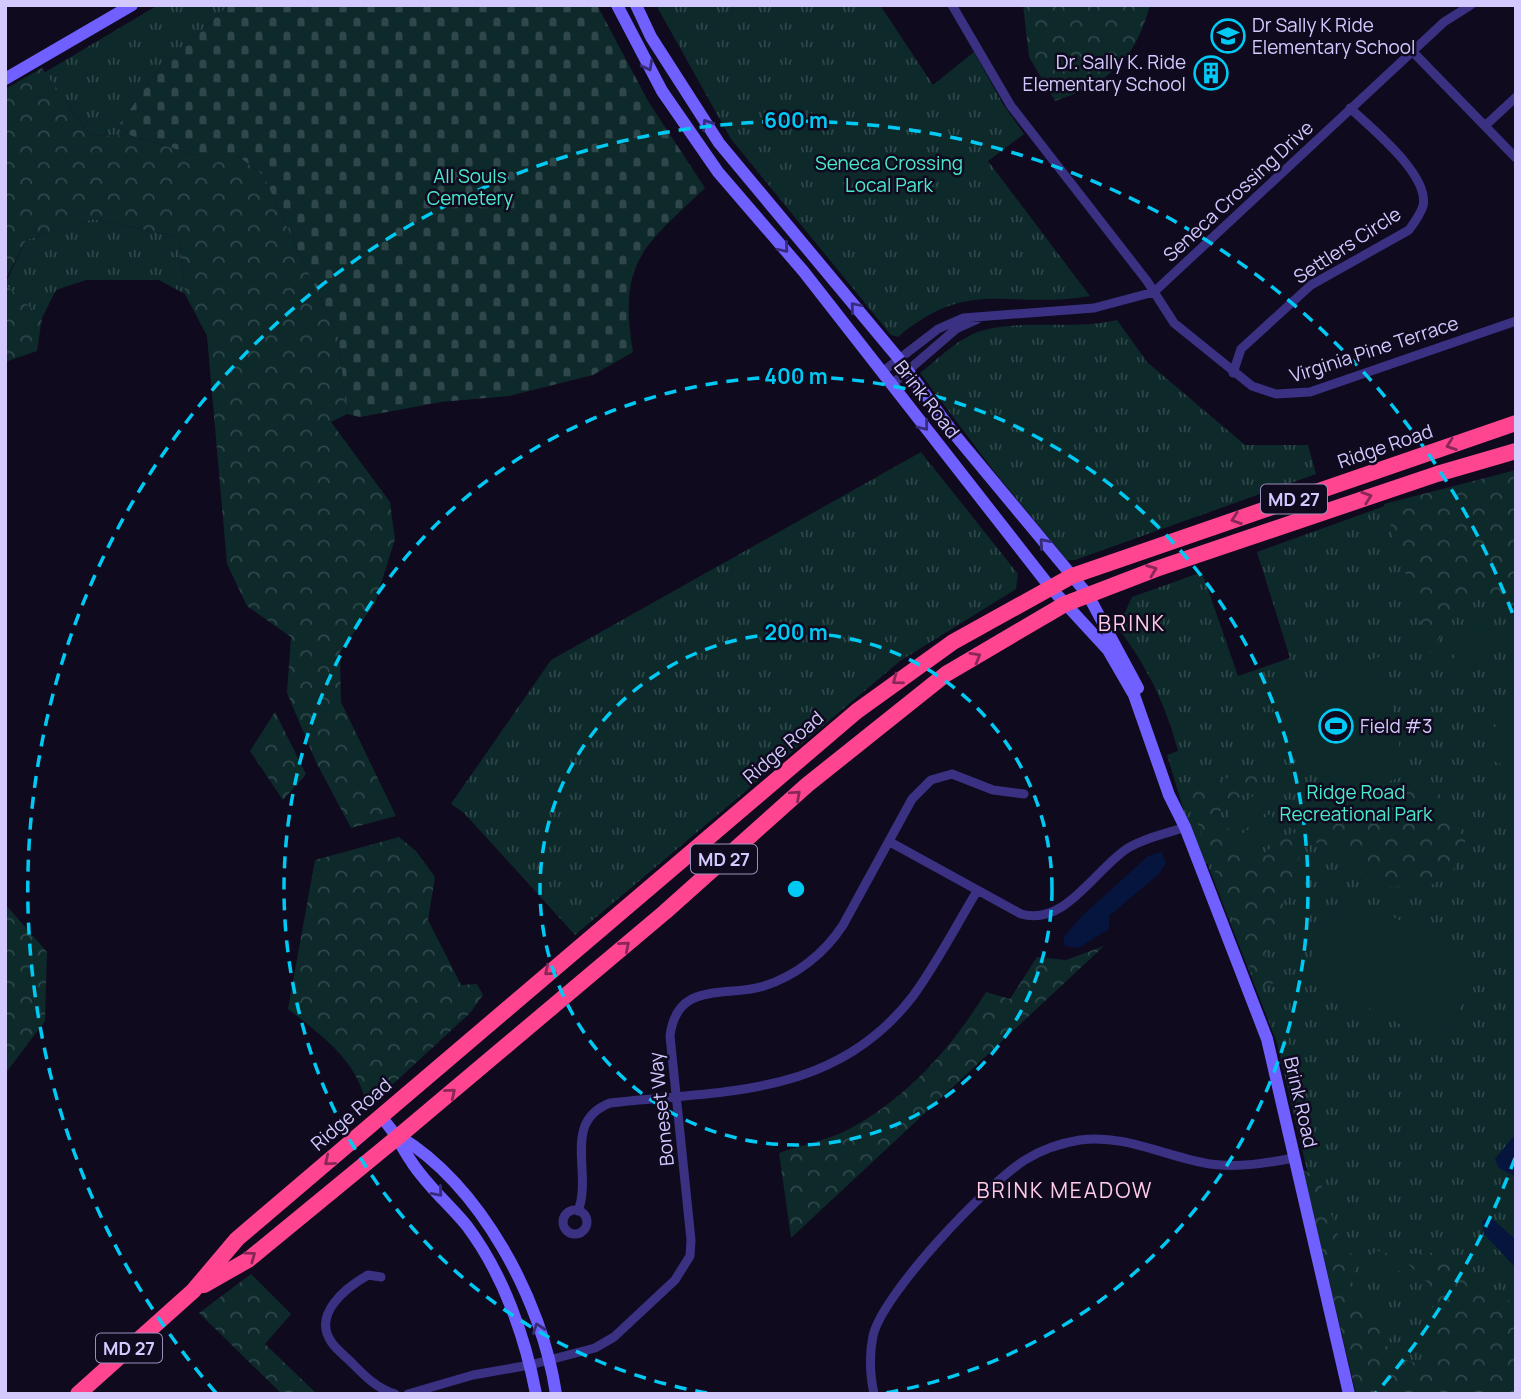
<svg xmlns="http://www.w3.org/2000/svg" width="1521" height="1399" viewBox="0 0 1521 1399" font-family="Manrope,sans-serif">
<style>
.grass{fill:url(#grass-tufts)}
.forest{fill:url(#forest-crowns)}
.cemetery{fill:url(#cemetery-stones)}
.pitch{fill:#0d292a}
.water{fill:#05153e}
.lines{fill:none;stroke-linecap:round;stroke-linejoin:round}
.street{stroke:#3a3183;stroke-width:9}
.secondary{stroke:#6f60ff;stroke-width:12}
.highway{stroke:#ff4490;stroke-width:16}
.oneway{stroke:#362c79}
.oneway2{stroke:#882758}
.ring{fill:none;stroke:#00caf4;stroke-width:3.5;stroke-dasharray:12 9}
.labels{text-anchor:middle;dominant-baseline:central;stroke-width:5;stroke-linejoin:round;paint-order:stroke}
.shield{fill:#100a1f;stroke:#9890bc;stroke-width:2}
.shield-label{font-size:18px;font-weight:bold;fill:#d3c9ff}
.poi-label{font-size:19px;fill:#d3c9ff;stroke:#100a1f;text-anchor:start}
.park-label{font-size:19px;fill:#4be9cd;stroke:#100a1f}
.street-label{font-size:19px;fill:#d3c9ff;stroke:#100a1f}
.neighbourhood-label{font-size:21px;letter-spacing:2px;fill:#ffcbe8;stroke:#100a1f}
.centre{fill:#00caf4;stroke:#100a1f;stroke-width:3.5}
.ring-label{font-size:21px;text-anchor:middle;font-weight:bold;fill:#00caf4;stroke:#100a1f;stroke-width:5;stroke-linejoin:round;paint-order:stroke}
</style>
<defs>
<pattern id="grass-tufts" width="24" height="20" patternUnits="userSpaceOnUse" patternTransform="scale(1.75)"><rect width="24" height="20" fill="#0d292a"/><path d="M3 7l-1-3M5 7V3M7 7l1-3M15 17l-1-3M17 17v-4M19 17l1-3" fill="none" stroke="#2f474a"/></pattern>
<pattern id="forest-crowns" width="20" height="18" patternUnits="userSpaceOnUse" patternTransform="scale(1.75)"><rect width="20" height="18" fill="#0d292a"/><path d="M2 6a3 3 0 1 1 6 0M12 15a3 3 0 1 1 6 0" fill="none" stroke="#2f474a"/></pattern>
<pattern id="cemetery-stones" width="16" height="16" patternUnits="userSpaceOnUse" patternTransform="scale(1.75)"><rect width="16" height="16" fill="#0d292a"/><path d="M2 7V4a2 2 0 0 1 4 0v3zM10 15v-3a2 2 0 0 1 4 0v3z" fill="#2f474a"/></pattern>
</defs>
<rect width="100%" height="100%" fill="#100a1f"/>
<path class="grass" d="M158 5H229L159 69 119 125 129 135 91 136 66 101 5 96Z
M656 5H880L933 85 974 52 1003 104 1024 134 988 161 1090 296C1010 310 969 276 898 337L891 335 731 139Z
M93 219 179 237 185 294 159 280H86L56 290 42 318 5 284 26 240Z
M1117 320 1147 362 1245 445H1308L1316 474 1075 560H1067L993 470 920 373C937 360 953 343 973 334 1011 317 1073 331 1117 320Z
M921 452 1018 574 1016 589 900 661 575 935 464 813 451 804 551 660Z
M1516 488V1394H1360L1277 1043 1207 863 1201 868 1167 755 1178 751C1166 705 1147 666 1118 628L1132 597 1202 572 1238 676 1290 658 1257 552 1404 499Z"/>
<path class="forest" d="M1023 5H1150C1135 61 1109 83 1055 101L1029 57Z
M42 68 91 136 129 135 199 156H238L263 175 338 336 347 414 331 422 390 502 395 539 375 603 340 652 341 702 396 816 351 828 316 762 287 693 291 637 247 606 227 564 207 336 185 294 179 237 93 219 26 240 5 281V89Z
M5 284 42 318 37 351 5 362Z
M1516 470V621L1469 592 1430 653 1384 504Z
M275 712 306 774 283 800 250 751Z
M1259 768 1261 782 1217 813 1253 861 1293 832 1304 844 1265 956 1274 983 1258 990 1186 791Z
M1424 781 1436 788 1465 840 1464 851 1453 870 1434 884 1390 887 1374 882 1362 874 1334 847 1313 842 1318 828 1394 799Z
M399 837 416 851 435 877 428 920 461 985 477 984 483 995 470 1013 367 1108C359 1061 322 1036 288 1009L315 860Z
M5 904 47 952 45 1021 5 1074Z
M1104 946 791 1238 779 1153C802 1145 830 1140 851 1128 908 1097 953 1046 986 992L1010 999 1037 957 1066 960Z
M1303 1170 1319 1178 1341 1244 1359 1261 1350 1279 1374 1316 1388 1321 1395 1331 1385 1345 1407 1360 1424 1366 1441 1346 1417 1335 1439 1312 1420 1294 1429 1284 1407 1263 1394 1276 1370 1256 1378 1251 1395 1255 1444 1252 1516 1306V1394H1356Z
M251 1274 291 1314 265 1344 317 1394H282L199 1313Z"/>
<path class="cemetery" d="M229 5H597L648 101 705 188C643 247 618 261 633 352L593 375 509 396 441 402 360 417 347 414 338 336 263 175 238 156H199L129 135 119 125 159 69Z"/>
<path class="pitch" d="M1477 626 1495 638 1469 676 1450 663Z
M1382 656 1405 776C1392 780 1377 785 1363 786 1308 790 1276 740 1270 693Z
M1516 684V770L1481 756Z
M1256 794 1268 811 1241 831 1228 814Z
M1270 814 1282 831 1255 851 1242 834Z
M1343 892 1483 962 1442 1045 1302 975Z"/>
<path class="water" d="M1162 852 1166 863 1159 874 1109 916V929L1078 948 1065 946 1063 938 1082 916 1148 856Z
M1513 1137 1516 1139V1177L1499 1168 1495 1159Z
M1490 1217 1516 1240V1268L1484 1234 1482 1221Z"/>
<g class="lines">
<path class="street" d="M952 5 1011 106 1147 281 1174 323 1252 386 1276 394 1310 392 1516 321
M1412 51 1516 158
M1486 125 1516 97
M882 372 938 329 963 318 1094 308 1154 292 1444 22 1471 5
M1233 373 1241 349 1311 285 1409 230C1414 223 1420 215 1423 206 1430 175 1371 128 1350 108
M891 385 956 329 978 319
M890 842 1021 914C1065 927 1095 869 1128 848 1146 837 1166 834 1185 827
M563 1222a12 12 0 1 1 24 0a12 12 0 1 1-24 0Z
M578 1211C593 1173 561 1122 610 1103 724 1090 835 1098 913 996 937 963 956 926 977 891
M381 1277 368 1275C347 1287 311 1314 332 1343 337 1350 345 1356 351 1362 365 1376 376 1388 395 1394
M408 1394 473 1375 530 1365 595 1348 614 1337 675 1280 690 1256 691 1240 670 1036C677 980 725 998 764 986 796 976 825 953 843 925L912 799 931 780 952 774 993 790 1024 794
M874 1394C870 1375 869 1355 873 1336 882 1294 988 1183 1025 1160 1041 1150 1061 1143 1080 1140 1126 1134 1166 1157 1210 1164 1238 1168 1267 1163 1294 1158"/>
<path class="secondary" d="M617 5 662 91 718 172 804 272 1050 587 1108 650 1134 695 1169 795 1185 827 1267 1039 1349 1394
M636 5 651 37 719 143 899 359 955 435 1088 595 1138 688
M5 79 132 5
M381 1117C397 1134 399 1143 411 1161 426 1185 449 1204 467 1226 503 1274 525 1336 536 1394
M399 1136C481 1186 542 1300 556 1394"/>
<path class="highway" d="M204 1285 248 1260 399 1136 665 912 807 785 946 674 1065 604 1156 569 1437 474 1516 451
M78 1394 193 1291 237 1239 857 711 953 642 1072 576 1516 423"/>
</g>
<defs><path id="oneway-chevron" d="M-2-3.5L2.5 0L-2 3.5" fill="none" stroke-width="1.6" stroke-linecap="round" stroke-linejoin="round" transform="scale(1.75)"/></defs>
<g class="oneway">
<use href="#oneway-chevron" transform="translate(648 66) rotate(62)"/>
<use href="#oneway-chevron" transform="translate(707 124) rotate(-123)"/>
<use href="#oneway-chevron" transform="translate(784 248) rotate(50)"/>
<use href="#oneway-chevron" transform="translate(855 307) rotate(-130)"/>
<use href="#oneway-chevron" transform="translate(924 426) rotate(52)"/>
<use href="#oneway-chevron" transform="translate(1044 543) rotate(-131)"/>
<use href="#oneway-chevron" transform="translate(438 1192) rotate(49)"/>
<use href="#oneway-chevron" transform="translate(538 1328) rotate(-110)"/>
</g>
<g class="oneway2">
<use href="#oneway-chevron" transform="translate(1451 445) rotate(161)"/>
<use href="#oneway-chevron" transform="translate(1367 497) rotate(-19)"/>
<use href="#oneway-chevron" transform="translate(1236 519) rotate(161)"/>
<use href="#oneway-chevron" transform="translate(1152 570) rotate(-21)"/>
<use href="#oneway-chevron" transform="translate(976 657) rotate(-30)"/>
<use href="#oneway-chevron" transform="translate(897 680) rotate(143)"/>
<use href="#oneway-chevron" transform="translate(796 795) rotate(-42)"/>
<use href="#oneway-chevron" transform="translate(625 946) rotate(-40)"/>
<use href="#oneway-chevron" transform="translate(549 971) rotate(140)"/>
<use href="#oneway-chevron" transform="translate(451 1093) rotate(-40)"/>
<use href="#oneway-chevron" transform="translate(329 1161) rotate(140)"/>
<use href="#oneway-chevron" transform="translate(251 1256) rotate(-36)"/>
</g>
<g class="ring">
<circle cx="796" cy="889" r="256"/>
<path d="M707 1393A512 512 0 1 1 885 1393"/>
<path d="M1515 1158A768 768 0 0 1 1376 1393M216 1393A768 768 0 1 1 1515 620"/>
</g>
<defs>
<symbol id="school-ring" viewBox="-11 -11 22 22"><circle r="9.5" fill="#100a1f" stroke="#00caf4" stroke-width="1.5"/><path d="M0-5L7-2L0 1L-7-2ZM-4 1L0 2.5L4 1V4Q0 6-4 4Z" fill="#00caf4"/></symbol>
<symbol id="building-ring" viewBox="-11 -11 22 22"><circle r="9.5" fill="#100a1f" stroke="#00caf4" stroke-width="1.5"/><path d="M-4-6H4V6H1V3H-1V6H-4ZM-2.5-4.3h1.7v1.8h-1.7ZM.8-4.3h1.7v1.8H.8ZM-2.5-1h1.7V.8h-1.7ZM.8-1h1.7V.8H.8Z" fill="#00caf4"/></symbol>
<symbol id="stadium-ring" viewBox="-11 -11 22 22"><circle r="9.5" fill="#100a1f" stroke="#00caf4" stroke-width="1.5"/><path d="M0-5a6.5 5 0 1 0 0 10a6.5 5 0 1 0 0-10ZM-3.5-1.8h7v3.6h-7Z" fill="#00caf4"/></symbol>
</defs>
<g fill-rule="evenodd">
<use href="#school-ring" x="1209" y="17" width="38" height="38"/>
<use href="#building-ring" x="1192" y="54" width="38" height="38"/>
<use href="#stadium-ring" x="1317" y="707" width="38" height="38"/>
</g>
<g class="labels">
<g class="shield">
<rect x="1261" y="484.5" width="66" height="29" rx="5"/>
<rect x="691" y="844.5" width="66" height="29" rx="5"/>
<rect x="96" y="1333.5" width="66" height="29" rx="5"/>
</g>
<g class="shield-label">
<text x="1294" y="499">MD 27</text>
<text x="724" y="859">MD 27</text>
<text x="129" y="1348">MD 27</text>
</g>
<g class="poi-label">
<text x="1252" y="25">Dr Sally K Ride<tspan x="1252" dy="22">Elementary School</tspan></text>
<text x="1186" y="62" text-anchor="end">Dr. Sally K. Ride<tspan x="1186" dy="22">Elementary School</tspan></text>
<text x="1360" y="726">Field #3</text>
</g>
<g class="park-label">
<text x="889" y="163">Seneca Crossing<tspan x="889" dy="22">Local Park</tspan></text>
<text x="470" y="176">All Souls<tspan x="470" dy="22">Cemetery</tspan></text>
<text x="1356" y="792">Ridge Road<tspan x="1356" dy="22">Recreational Park</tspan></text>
</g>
<g class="street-label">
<text transform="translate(1238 191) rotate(-43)">Seneca Crossing Drive</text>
<text transform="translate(1347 245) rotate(-33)">Settlers Circle</text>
<text transform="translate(1374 349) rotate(-18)">Virginia Pine Terrace</text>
<text transform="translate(927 399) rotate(52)">Brink Road</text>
<text transform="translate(1385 446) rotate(-19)">Ridge Road</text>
<text transform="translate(783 747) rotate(-41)">Ridge Road</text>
<text transform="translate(1301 1102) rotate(77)">Brink Road</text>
<text transform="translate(661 1109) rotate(-96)">Boneset Way</text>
<text transform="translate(351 1114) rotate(-41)">Ridge Road</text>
</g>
<g class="neighbourhood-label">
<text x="1132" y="623">BRINK</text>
<text x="1065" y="1190">BRINK MEADOW</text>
</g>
</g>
<circle cx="796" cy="889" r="10" class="centre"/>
<g class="ring-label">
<text x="796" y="128">600 m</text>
<text x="796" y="384">400 m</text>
<text x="796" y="640">200 m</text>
</g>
<rect width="1521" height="1399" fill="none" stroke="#d3c9ff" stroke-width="14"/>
</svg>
